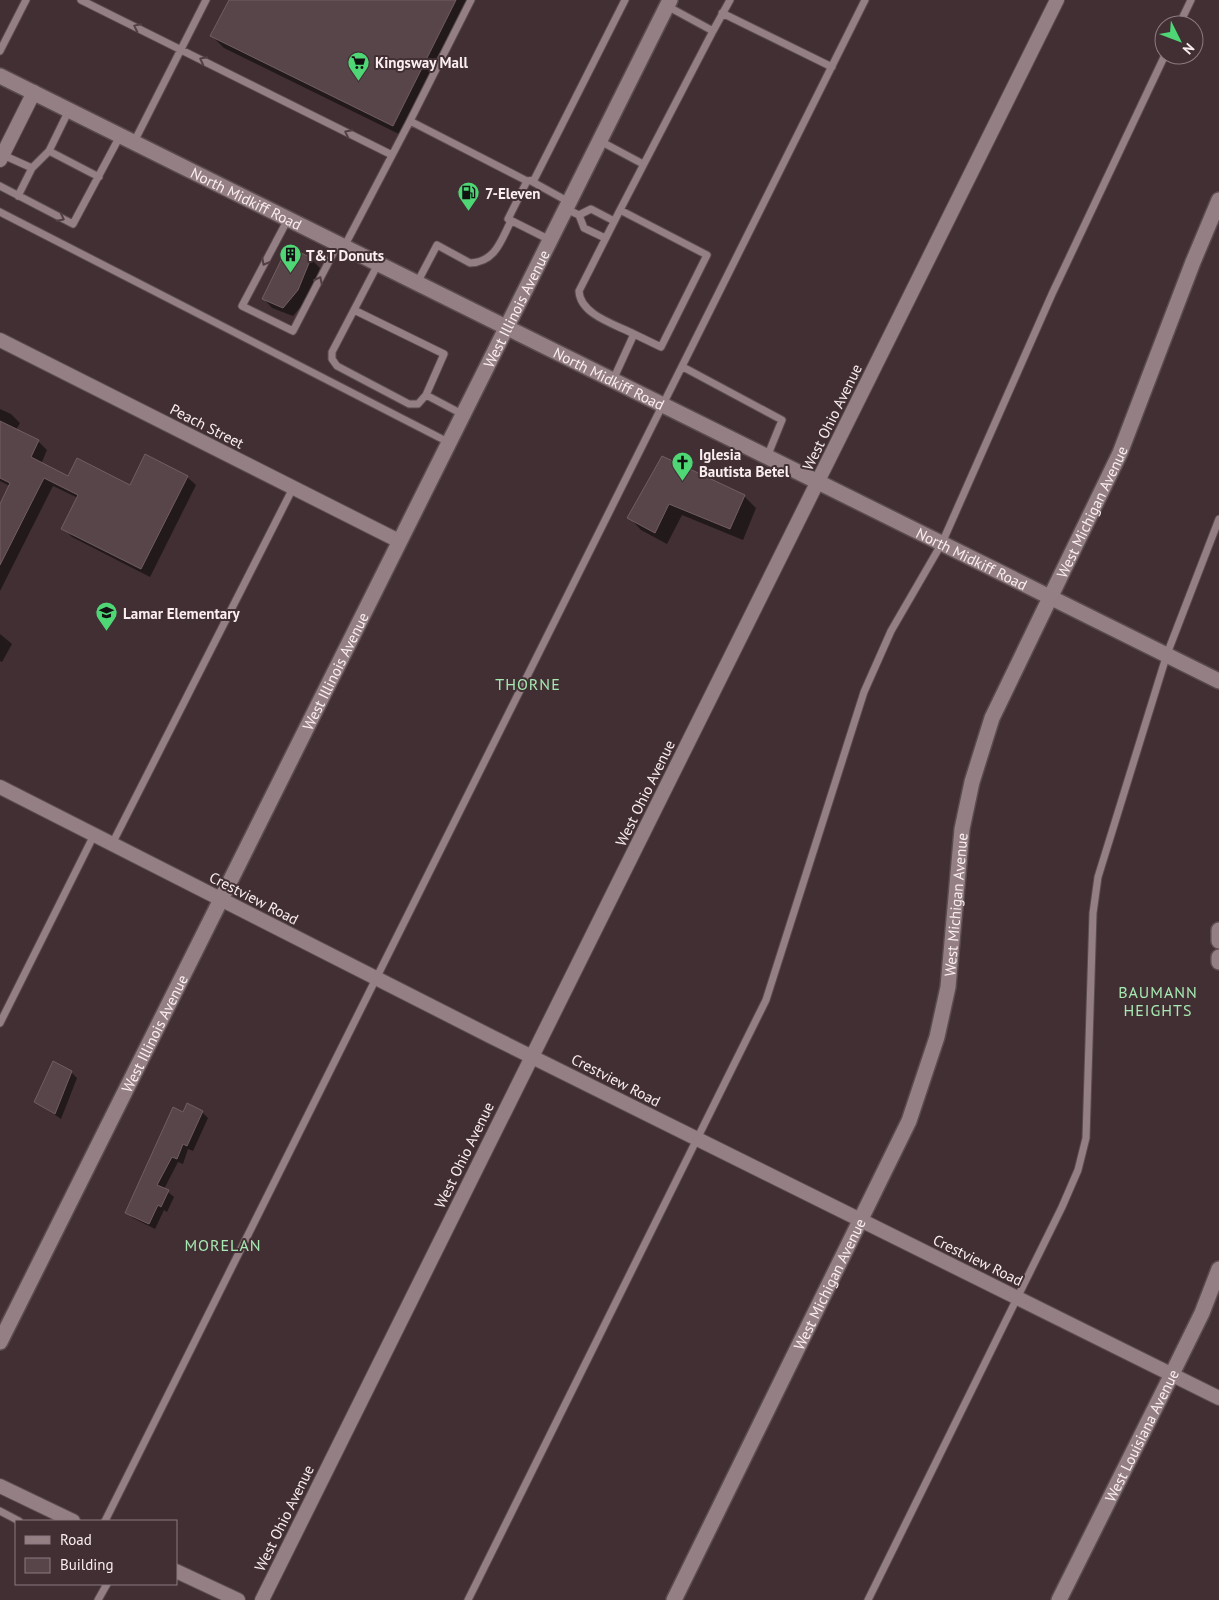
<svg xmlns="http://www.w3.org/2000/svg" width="1219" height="1600" viewBox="0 0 1219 1600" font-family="'PT Sans',sans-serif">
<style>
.shadow{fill:#0007}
.building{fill:#58454a;stroke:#715d62}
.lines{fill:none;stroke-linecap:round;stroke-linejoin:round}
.lane-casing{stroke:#5a4b4f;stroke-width:9}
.street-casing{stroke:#5a4b4f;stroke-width:16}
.secondary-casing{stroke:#5a4b4f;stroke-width:18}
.lane{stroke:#947f84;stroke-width:7}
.street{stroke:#947f84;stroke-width:14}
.secondary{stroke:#947f84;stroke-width:15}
.oneway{stroke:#523f44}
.labels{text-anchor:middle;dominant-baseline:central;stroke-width:4;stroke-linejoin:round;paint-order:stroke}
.poi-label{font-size:15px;font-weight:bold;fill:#faeef1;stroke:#412f34;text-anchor:start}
.street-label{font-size:15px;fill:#faeef1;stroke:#412f34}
.neighbourhood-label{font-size:16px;letter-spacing:1px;fill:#a7e9b2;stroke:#412f34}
</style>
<rect width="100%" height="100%" fill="#412f34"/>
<path class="shadow" d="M231 0H473L457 37 405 137 224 48 212 36Z
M311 259 320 268 307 299 293 316 272 308 263 298Z
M0 409 11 414 20 423 16 430 38 441 47 450 41 464 69 478 130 486 187 477 196 485 150 577 72 537 63 528 78 498 53 486 0 591V506L10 486 0 481Z
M662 458 744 496 756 508 743 540 682 515 667 544 641 530 629 517Z
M0 634 12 644 2 662 0 661Z
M71 1072 77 1078 61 1119 36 1102Z
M202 1112 208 1118 193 1151 188 1149 183 1164 178 1162 164 1189 174 1197 167 1212 164 1210 155 1229 133 1218 127 1212 184 1114Z"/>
<path class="building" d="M229 0H456L393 126 210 36Z
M288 246 311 258 298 290 283 308 262 299Z
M0 421 39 440 31 457 68 476 77 458 130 485 145 454 188 476 141 569 61 529 78 495 44 478 0 565V504L10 483 0 478Z
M662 456 745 495 730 529 669 504 655 533 627 518Z
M53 1061 72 1071 55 1114 34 1102Z
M187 1103 203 1111 187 1146 183 1144 177 1159 172 1157 157 1185 169 1190 161 1207 158 1205 149 1224 125 1213 173 1107 183 1112Z"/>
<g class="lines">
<defs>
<path id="lane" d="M81 0 392 155
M722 13 832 67
M1179 25 1191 0
M713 31 730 0
M0 51 26 0
M410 121 471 0
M600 141 643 164
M134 142 206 0
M49 151 99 177
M3 155 32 168
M527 181 508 219 550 240
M531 181 569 202
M0 186 73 224 120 136
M18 196 32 168 49 151 69 110
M566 209 579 215 584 228 605 238
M620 210 713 31 667 6
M0 212 448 442
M579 215 591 209 614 221
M288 219 242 306 293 331 338 244
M344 247 410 121 527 181 534 180 625 0
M378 264 332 352V359L337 366 409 404H418L426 395 462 414
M417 283 437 245 470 263C496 262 501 240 511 221
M354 310 444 354 426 395
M683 367 782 420 767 457
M613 380 634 334 661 347 707 255 620 210 579 291C580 315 617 325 634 334
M112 844 293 488
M0 1023 94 835
M0 1511 19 1521
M105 1521 865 0
M98 1600 107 1584
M468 1600 766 1000 864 692 891 631 942 543 1052 294 1165 55
M868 1600 1062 1207 1078 1170 1086 1138 1093 913 1098 877 1167 654 1219 519"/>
<path id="street" d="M0 160 34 92
M0 340 399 541
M0 787 492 1037 1219 1398
M0 1486 73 1521
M176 1571 238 1600
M262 1600 1057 0"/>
<g id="secondary">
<path id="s1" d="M0 76 1219 681"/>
<path d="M1219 930V941"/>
<path d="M1219 957V962"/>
<path id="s2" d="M0 1342 670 0"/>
<path id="s3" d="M674 1600 909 1121 937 1037 948 987 962 829 972 782 992 718 1120 453 1193 262 1219 200"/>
<path id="s4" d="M1059 1600 1172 1374 1202 1313 1219 1269"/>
</g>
</defs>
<use href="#lane" class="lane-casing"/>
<use href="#street" class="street-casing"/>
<use href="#secondary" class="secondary-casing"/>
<use href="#lane" class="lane"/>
<use href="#street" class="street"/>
<use href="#secondary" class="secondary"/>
</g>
<defs><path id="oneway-chevron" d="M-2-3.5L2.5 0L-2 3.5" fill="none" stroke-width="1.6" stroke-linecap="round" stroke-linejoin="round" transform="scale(1.25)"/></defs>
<g class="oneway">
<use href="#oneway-chevron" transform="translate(137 27) rotate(-154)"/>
<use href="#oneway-chevron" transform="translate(203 60) rotate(-153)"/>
<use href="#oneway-chevron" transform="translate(348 133) rotate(-153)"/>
<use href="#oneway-chevron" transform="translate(61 218) rotate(27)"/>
<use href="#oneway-chevron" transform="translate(265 262) rotate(118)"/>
<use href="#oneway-chevron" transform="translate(319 280) rotate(-63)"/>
</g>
<defs>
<symbol id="supermarket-pin" viewBox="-11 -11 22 30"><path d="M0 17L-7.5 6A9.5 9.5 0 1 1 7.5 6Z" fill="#4fd675" stroke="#412f34"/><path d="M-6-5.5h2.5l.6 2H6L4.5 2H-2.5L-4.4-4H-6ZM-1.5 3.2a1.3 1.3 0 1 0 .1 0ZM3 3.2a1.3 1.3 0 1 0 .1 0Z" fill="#111"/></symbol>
<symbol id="fuel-pin" viewBox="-11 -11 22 30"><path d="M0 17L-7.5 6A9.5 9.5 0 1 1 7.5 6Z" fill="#4fd675" stroke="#412f34"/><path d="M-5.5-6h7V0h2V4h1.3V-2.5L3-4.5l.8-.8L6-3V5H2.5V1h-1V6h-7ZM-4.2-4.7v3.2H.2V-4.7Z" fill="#111"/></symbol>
<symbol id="building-pin" viewBox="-11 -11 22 30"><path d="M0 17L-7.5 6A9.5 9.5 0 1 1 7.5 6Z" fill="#4fd675" stroke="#412f34"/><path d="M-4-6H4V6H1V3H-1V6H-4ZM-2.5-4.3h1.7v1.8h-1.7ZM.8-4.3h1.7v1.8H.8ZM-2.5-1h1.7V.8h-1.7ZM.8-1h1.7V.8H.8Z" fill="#111"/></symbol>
<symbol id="church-pin" viewBox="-11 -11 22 30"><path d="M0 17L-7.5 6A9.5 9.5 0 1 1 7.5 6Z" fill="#4fd675" stroke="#412f34"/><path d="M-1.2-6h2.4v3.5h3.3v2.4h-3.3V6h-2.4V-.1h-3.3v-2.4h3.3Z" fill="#111"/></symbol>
<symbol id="school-pin" viewBox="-11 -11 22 30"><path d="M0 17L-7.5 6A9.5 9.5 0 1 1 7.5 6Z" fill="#4fd675" stroke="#412f34"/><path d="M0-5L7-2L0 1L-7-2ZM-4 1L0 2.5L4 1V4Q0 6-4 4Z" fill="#111"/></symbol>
</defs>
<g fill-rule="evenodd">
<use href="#supermarket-pin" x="346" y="50" width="25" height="34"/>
<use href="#fuel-pin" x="456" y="180" width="25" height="34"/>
<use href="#building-pin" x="278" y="242" width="25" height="34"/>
<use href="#church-pin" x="670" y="450" width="25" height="34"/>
<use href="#school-pin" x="94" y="600" width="25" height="34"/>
</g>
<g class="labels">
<g class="poi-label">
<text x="375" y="62">Kingsway Mall</text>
<text x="485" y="193">7-Eleven</text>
<text x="306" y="255">T&amp;T Donuts</text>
<text x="699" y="454">Iglesia<tspan x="699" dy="17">Bautista Betel</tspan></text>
<text x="123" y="613">Lamar Elementary</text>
</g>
<g class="street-label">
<text stroke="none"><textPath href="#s1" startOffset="275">North Midkiff Road</textPath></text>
<text stroke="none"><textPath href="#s2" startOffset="1155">West Illinois Avenue</textPath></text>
<text stroke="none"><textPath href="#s1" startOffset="680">North Midkiff Road</textPath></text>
<text transform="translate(832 417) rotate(-64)">West Ohio Avenue</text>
<text transform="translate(207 426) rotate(27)">Peach Street</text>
<text stroke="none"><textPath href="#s3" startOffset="1176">West Michigan Avenue</textPath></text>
<text stroke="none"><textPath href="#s1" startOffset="1085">North Midkiff Road</textPath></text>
<text stroke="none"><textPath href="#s2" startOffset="750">West Illinois Avenue</textPath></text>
<text transform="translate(645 793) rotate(-64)">West Ohio Avenue</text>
<text transform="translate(254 898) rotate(27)">Crestview Road</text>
<text stroke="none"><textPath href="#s3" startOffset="756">West Michigan Avenue</textPath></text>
<text stroke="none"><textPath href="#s2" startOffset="345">West Illinois Avenue</textPath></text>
<text transform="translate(616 1080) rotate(27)">Crestview Road</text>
<text transform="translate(464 1155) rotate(-64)">West Ohio Avenue</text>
<text transform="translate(978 1260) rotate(26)">Crestview Road</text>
<text stroke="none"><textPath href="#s3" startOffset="352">West Michigan Avenue</textPath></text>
<text stroke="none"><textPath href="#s4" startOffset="184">West Louisiana Avenue</textPath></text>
<text transform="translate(284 1518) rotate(-64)">West Ohio Avenue</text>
</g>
<g class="neighbourhood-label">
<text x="528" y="684">THORNE</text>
<text x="1158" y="992">BAUMANN<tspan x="1158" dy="18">HEIGHTS</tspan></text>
<text x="223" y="1245">MORELAN</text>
</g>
</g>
<rect x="15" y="1520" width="162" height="65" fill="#412f34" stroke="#8b7b80"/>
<rect x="25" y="1536" width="25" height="8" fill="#947f84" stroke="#8b7b80"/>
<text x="60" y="1545" font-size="15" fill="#faeef1">Road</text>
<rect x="25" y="1558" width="25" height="15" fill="#58454a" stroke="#8b7b80"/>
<text x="60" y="1570" font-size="15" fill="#faeef1">Building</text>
<g transform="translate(1179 40) rotate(132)"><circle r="24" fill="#412f34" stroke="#8b7b80"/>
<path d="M0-4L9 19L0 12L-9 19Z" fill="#4fd675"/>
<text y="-8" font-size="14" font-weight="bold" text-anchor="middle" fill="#faeef1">N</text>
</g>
</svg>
